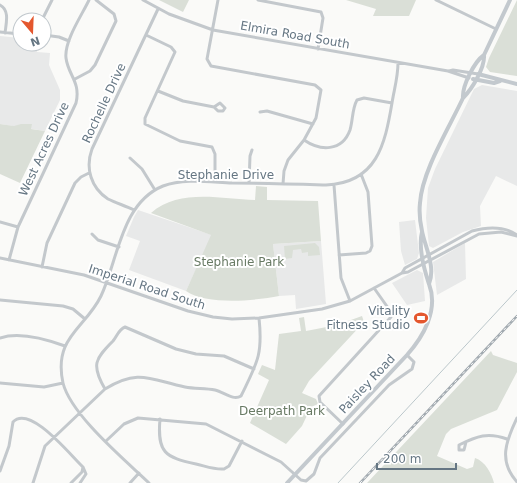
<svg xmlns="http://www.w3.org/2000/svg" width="517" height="483" viewBox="0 0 517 483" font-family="'DejaVu Sans',sans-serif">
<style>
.built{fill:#e8e9e9}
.green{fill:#dadfd7}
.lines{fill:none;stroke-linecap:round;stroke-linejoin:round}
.stream{stroke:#bbc7cb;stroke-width:1}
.minor{stroke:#c3c8cc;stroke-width:3}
.major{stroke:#c3c9ce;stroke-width:4}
.rail-casing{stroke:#a2aab0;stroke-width:2.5}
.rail{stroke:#fff;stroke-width:1;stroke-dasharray:3;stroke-linecap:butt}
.labels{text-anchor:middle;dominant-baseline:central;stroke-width:4;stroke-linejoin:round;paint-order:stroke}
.street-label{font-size:12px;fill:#657683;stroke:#fff}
.park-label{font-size:12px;fill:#687a64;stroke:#fff}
.poi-label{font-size:12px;fill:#657683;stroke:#fff;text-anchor:end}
</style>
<rect width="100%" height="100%" fill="#fafaf8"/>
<path class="built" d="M0 36 20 38V44H37V52L50 53 49 65 60 90V100L45 131 0 124Z
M482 85 517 91V186L496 176 480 206 481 226 463 232 433 248 429 246 426 218 428 188 435 169 474 89Z
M138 210 212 235 186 291 129 270 140 241 126 236 134 217Z
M415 220 419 253 417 259 405 265 401 251 399 222Z
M321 241 326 304 296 309 295 295 279 296 273 244Z
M465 243 466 279 437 295 433 262Z
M417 270 423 273 425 301 407 305 392 283Z"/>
<path class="green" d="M159 0H189L183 12Z
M346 0H416L409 16H373L376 9Z
M517 0V76L490 72 486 67 489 58Z
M0 124 14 126 21 124H32L31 129 45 131 20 183 0 174Z
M256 186 267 187V200L318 201 321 241 273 244 279 296C255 301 205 305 186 291L211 235 151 213C179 188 221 199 255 200Z
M315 243 319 247 320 255 308 256V252L302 253 301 249 293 250 292 258 285 259 284 246Z
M362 316 364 322 309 381 302 393 316 399 318 404 311 407 302 426 286 444 250 423 269 380 258 374 262 365 275 370 279 334 301 331 299 318 304 317 306 331 337 325Z
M491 351 493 355 517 363V372L497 410 451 429 446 434 437 456 467 469 473 467 475 458C485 461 492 474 494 483H367Z"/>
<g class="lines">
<path class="stream" d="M338 483 517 290"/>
<path class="minor" d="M143 0 169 14 213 30 448 71 469 78
M218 0 207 59 211 66 315 85 321 90 316 118 304 140 288 160 284 171 283 184
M258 0 321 12 323 18 318 49
M436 0 496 29
M0 5C10 10 6 24 5 33
M42 20 52 0
M0 32 20 34
M44 35 59 37 69 41
M146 35 171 47 175 52 145 118V124L180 141 212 147 215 154V182
M449 71 453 70 478 74
M75 79 90 71 95 65 116 21 114 14 96 0
M158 91 183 101 214 107 218 111H223L225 108 220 103 214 107
M260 112 267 111 313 124
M304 140C320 151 342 152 350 130 353 120 352 109 357 100L364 98 392 103
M130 158 142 169 155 190
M249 183 250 156 252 150
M334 185 341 278 350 301
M134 210C126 206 116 203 108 199 91 188 85 168 92 149L158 9
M0 222 18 227
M92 234 98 240 119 247
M339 255 366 253 370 251 372 246 368 192 361 174
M0 258 84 275 188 311 213 317 232 319 259 318 322 309 350 301 402 273 408 272 479 234 501 232 517 236
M9 260 18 227 76 103C81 82 68 75 66 58 64 41 82 15 89 0
M42 267 47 243 75 183 81 177 89 173
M402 273 405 268 472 231C487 227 504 226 517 235
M0 300 63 306 73 309 85 319
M0 338C20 331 46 339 65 346
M0 383 44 387 63 383
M105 389C91 365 95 359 113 341 117 336 119 329 125 327L176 349 196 354 224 356 254 369
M517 418C506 441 498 461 517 482
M160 419C157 453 165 457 196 464 205 466 215 470 224 469L229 466 242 441
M343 424 320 402 319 396 391 317V312L374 288
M106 441 124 424 138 418 206 424 281 462 301 480 306 481 314 474 320 458 389 385 412 369 414 362 407 355
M466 442 464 450H459V445C477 436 488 432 507 439
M0 471 9 446 13 422C30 404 71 456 83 467L86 474 80 483
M33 483 45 446 105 389C139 368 151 380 185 387 195 389 205 388 215 390 224 392 233 401 241 396 257 363 263 355 259 318
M71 483 82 472 83 467
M130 483 139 473
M149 483C125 460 71 415 63 383 53 337 85 329 101 296 118 260 121 203 163 186 184 178 209 182 232 183 263 183 294 184 326 185 377 183 385 144 392 103 394 90 398 77 398 63"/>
<path class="major" d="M478 74 517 84
M473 79 494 83 500 81
M463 98C462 86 474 62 484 55L510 0
M429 284C436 267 425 247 422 231 420 222 419 212 420 203 422 171 449 128 463 98 472 89 485 68 484 55
M287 483 407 355C423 337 439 310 429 284 424 269 418 248 422 232"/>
<defs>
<path id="rail" d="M360 483 517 316"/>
</defs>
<use href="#rail" class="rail-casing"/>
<use href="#rail" class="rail"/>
</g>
<defs>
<symbol id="stadium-bare" viewBox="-9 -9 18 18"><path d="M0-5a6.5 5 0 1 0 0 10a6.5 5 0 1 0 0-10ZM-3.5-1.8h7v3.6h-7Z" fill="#e4572e" stroke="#fff" stroke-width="2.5" paint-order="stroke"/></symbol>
</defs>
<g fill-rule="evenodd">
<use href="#stadium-bare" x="411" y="308" width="20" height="20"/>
</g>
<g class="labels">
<g class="street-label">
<text transform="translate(295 35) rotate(10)">Elmira Road South</text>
<text transform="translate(104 103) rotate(-65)">Rochelle Drive</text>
<text transform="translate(44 149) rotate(-65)">West Acres Drive</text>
<text x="226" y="175">Stephanie Drive</text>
<text transform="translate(147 287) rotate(18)">Imperial Road South</text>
<text transform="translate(367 384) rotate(-47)">Paisley Road</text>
</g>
<g class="park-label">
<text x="239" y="262">Stephanie Park</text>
<text x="282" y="411">Deerpath Park</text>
</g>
<g class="poi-label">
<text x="410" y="311">Vitality<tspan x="410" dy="14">Fitness Studio</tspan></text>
</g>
</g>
<g transform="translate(32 32) rotate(161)"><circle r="19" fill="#ffffff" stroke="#c1c8cd"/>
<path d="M0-3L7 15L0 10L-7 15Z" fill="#e4572e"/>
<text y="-6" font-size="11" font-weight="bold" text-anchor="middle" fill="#657683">N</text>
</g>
<path d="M377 463v6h79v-6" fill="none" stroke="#657683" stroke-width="2"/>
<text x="383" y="463" font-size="12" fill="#657683" stroke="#ffffff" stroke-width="3" paint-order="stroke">200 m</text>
</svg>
